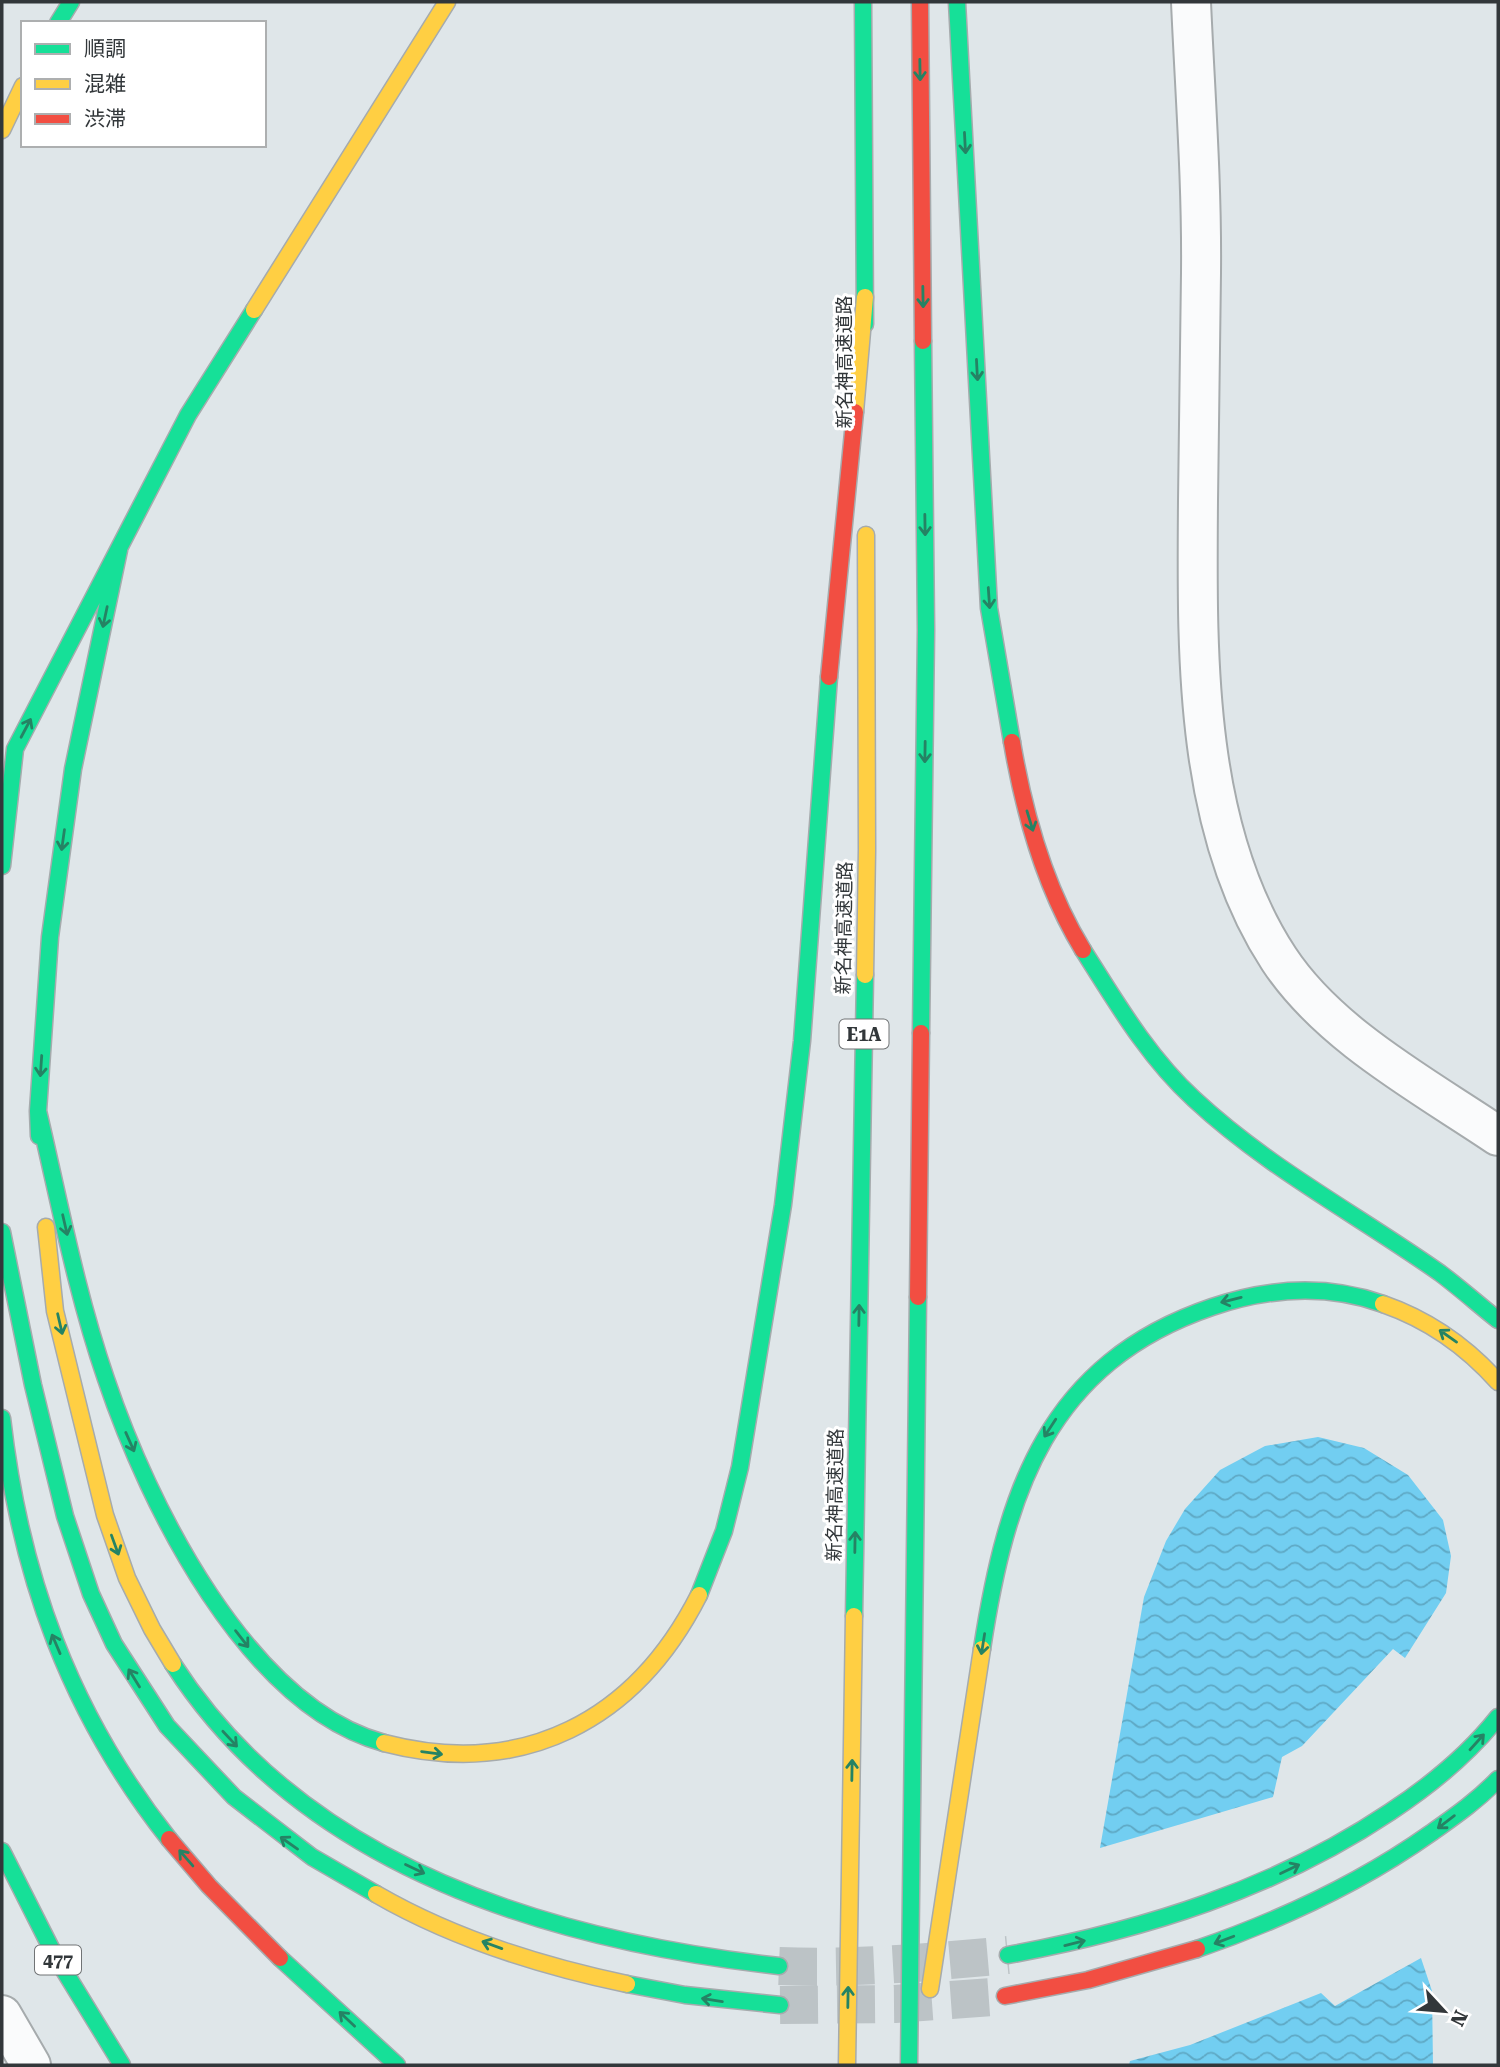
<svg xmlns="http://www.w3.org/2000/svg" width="1500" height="2067" viewBox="0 0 1500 2067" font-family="'Roboto Serif','Noto Sans JP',serif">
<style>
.water{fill:url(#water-waves)}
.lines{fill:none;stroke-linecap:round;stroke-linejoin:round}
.highway-tunnel{stroke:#bcc3c6;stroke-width:38;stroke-dasharray:38 19;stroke-linecap:butt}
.street-casing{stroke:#a6abad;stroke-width:42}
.fast-casing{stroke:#a6abad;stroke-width:19}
.slow-casing{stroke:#a6abad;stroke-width:19}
.jam-casing{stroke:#a6abad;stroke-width:19}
.street{stroke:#fafbfc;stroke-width:38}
.fast{stroke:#16e098;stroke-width:16}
.slow{stroke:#ffcf43;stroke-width:16}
.jam{stroke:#f24e42;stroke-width:16}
.oneway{stroke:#258364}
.labels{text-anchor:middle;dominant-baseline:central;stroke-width:6;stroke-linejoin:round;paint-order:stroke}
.shield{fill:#fff;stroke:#707375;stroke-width:2}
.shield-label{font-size:18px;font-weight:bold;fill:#32373a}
.street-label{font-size:19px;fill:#32373a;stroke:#fff}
</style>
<defs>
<pattern id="water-waves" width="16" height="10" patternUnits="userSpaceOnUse" patternTransform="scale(1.75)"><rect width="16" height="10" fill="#72cef1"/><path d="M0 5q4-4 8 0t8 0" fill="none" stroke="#5ea8c4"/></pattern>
</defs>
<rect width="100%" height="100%" fill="#dfe6e9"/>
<path class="water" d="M1318 1437 1364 1448 1408 1475 1443 1520 1451 1556 1446 1593 1405 1658 1393 1649 1302 1746 1282 1757 1273 1797 1100 1848 1144 1597 1166 1541 1185 1509 1220 1470 1265 1446Z
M1421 1958 1432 1991 1433 2065H1129L1130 2061 1190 2045 1321 1993 1335 2006Z"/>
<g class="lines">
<path class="highway-tunnel" d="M779 1966C856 1969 932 1962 1008 1955
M780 2005 895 2004 1005 1996"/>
<defs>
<path id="street" d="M1191 2C1195 92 1202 183 1201 273 1200 349 1199 424 1198 500 1197 651 1193 828 1279 959 1329 1035 1424 1086 1498 1136
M2 2015 31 2065"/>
<path id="fast" d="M863 2 865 324
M957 2 989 608 1012 742
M58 23 71 2
M2 866 15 749 188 415 254 310
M1083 950C1116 1002 1148 1057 1194 1099 1268 1168 1358 1215 1440 1273 1460 1288 1479 1305 1498 1320
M921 1033 926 630 923 341
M38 1111C59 1200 76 1292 106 1379 148 1504 247 1706 384 1743
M39 1136 38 1111 50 937 73 769 119 550
M2 1232 33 1385 65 1516 91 1594 114 1644 167 1726 234 1797 312 1857 376 1894
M2 1418C20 1576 70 1714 169 1839
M699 1595 724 1531 740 1467 783 1205 802 1041 829 677
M854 1616 865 975
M982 1649C1006 1492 1047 1363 1212 1307 1268 1288 1327 1284 1383 1304
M173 1664C304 1868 552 1941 779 1966
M2 1851 54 1954 122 2065
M1197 1949C1281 1920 1359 1884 1431 1833 1455 1816 1478 1800 1498 1779
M1008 1955C1144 1930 1275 1889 1390 1812 1431 1785 1468 1755 1498 1717
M280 1958 397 2065
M627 1984 685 1995 780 2005
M909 2065 918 1297"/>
<path id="slow" d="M2 130 23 86
M254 310 447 2
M855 412 865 297
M865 975 867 850 866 535
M46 1227 55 1311 105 1515 127 1578 152 1629 173 1664
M1383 1304C1429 1320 1466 1346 1498 1382
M384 1743C523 1779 635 1721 699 1595
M376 1894C452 1938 541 1966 627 1984
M930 1989 982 1649
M847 2065 854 1616"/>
<path id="jam" d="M920 2 923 341
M829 677 855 412
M1012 742C1024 813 1045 888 1083 950
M918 1297 921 1033
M169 1839 209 1886 280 1958
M1005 1996 1088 1980 1197 1949"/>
</defs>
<use href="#street" class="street-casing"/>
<use href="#fast" class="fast-casing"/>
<use href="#slow" class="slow-casing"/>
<use href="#jam" class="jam-casing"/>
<use href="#street" class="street"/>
<use href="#fast" class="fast"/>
<use href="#slow" class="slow"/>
<use href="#jam" class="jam"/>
</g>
<defs><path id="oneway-shaft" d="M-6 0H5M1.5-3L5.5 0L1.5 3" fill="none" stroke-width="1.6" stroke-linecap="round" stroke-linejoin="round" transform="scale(1.75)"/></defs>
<g class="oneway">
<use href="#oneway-shaft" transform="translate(920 70) rotate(89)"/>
<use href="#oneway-shaft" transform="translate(965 143) rotate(87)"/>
<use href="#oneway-shaft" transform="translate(923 297) rotate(89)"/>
<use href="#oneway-shaft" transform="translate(977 370) rotate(87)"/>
<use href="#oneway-shaft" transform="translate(925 525) rotate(89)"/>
<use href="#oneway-shaft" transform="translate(989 598) rotate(86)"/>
<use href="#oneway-shaft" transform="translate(105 617) rotate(102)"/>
<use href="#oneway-shaft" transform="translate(26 728) rotate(-62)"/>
<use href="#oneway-shaft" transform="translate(925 752) rotate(91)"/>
<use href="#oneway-shaft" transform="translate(1030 821) rotate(73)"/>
<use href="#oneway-shaft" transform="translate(63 840) rotate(98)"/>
<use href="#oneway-shaft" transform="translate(41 1066) rotate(94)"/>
<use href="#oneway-shaft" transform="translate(65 1225) rotate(77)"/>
<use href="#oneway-shaft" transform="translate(1231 1300) rotate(166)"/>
<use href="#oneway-shaft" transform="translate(859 1315) rotate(-89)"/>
<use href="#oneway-shaft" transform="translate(60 1324) rotate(77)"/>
<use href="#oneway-shaft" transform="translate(1448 1336) rotate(-145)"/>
<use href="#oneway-shaft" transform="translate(1050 1428) rotate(123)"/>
<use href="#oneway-shaft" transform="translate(130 1442) rotate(66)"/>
<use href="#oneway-shaft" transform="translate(855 1542) rotate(-89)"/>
<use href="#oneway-shaft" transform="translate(115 1545) rotate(70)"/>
<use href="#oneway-shaft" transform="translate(242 1639) rotate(52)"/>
<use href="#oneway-shaft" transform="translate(56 1644) rotate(-113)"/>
<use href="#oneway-shaft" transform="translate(983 1644) rotate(99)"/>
<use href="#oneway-shaft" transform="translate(134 1678) rotate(-122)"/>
<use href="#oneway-shaft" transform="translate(230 1739) rotate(47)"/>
<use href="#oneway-shaft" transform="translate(1477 1742) rotate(-48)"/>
<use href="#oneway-shaft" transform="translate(432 1753) rotate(8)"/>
<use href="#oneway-shaft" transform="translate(852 1770) rotate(-89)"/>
<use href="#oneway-shaft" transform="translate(1446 1822) rotate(143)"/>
<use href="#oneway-shaft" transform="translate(289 1843) rotate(-145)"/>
<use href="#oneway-shaft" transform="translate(186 1858) rotate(-131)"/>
<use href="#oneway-shaft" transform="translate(415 1869) rotate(25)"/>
<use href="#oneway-shaft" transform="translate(1290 1869) rotate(-26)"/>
<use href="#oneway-shaft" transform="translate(1224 1940) rotate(159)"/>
<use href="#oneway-shaft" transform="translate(1075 1943) rotate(-14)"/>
<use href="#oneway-shaft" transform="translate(492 1945) rotate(-160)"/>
<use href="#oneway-shaft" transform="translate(848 1997) rotate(-89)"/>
<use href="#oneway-shaft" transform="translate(712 2000) rotate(-171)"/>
<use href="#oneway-shaft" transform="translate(347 2019) rotate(-137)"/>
</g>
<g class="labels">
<g class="shield">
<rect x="839.5" y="1019.5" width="49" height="29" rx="5"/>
<rect x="35" y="1945.5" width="46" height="29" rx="5"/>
</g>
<g class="shield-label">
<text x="864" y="1034">E1A</text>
<text x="58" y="1960">477</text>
</g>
<g class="street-label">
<text transform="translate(844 362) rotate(-90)">新名神高速道路</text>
<text transform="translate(844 928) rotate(-89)">新名神高速道路</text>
<text transform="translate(835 1495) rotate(-89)">新名神高速道路</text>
</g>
</g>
<rect width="1500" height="2067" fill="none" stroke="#32373a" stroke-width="7"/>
<rect x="21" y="21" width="245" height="126" fill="#ffffff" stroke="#adafb0" stroke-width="2"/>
<rect x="35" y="44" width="35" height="10" fill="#16e098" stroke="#adafb0" stroke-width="2"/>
<text x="84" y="56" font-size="21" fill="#32373a">順調</text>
<rect x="35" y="79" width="35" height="10" fill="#ffcf43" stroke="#adafb0" stroke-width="2"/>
<text x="84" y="91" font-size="21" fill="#32373a">混雑</text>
<rect x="35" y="114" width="35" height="10" fill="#f24e42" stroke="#adafb0" stroke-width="2"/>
<text x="84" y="126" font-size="21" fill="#32373a">渋滞</text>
<g transform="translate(1444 2011) rotate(116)" stroke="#ffffff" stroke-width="5" paint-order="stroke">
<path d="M0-5L12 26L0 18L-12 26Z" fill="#32373a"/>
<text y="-10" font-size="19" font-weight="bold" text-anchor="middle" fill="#32373a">N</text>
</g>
</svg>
